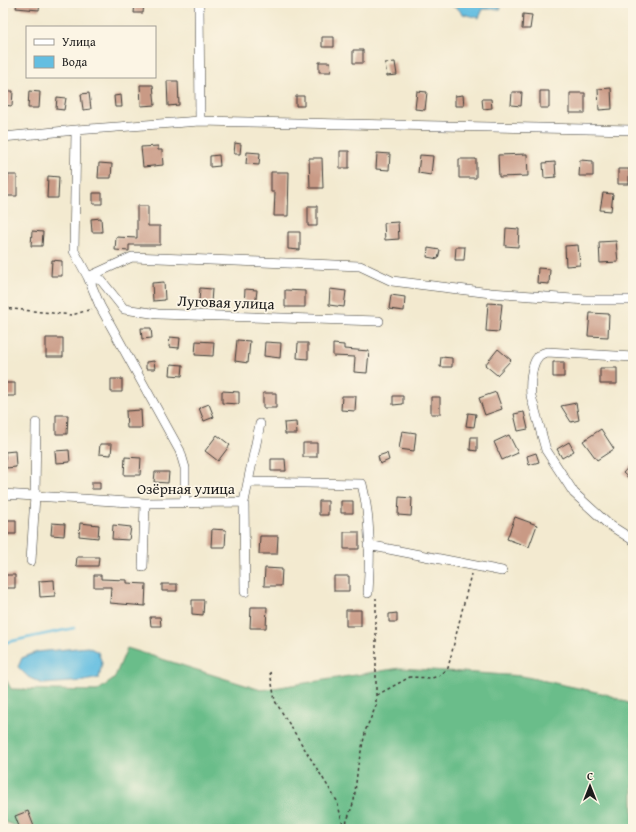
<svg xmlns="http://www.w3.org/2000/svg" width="636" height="832" viewBox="0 0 636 832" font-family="'Gentium Book Plus',serif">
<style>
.forest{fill:#6abd8a;stroke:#436c53}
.water{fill:#64bee1;stroke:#406d7e}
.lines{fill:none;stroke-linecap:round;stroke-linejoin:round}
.stream{stroke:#64bee1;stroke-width:2.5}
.building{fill:#c99a85}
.minor-casing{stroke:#3c3b37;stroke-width:10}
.path{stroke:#3c3b37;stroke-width:1.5;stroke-dasharray:3 3;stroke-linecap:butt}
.minor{stroke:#fff;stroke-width:9}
.labels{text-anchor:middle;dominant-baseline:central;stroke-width:3.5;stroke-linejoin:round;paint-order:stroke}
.street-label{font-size:15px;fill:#1c1c1c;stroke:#fcf5e5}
</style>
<rect width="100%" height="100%" fill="#fcf5e5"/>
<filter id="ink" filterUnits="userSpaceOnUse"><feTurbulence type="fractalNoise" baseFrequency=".025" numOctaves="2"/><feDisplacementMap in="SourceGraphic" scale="8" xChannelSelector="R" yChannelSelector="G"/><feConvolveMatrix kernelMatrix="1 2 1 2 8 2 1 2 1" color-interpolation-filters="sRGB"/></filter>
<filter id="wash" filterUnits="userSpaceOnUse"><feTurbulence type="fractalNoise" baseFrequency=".012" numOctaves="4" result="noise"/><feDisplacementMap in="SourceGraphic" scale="16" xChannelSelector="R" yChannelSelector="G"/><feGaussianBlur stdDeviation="0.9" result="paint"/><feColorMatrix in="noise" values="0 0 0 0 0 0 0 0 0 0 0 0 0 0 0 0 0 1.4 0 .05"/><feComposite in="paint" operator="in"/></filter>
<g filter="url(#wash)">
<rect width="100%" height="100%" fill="#f3ead0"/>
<path class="forest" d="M127 648 261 690 400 668 522 676 606 694 633 705V829H23L3 821V674L11 689 97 691 114 679Z"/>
<path class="water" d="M453 3H500L501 9H483L479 18 463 14 456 7H453Z
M88 647 98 652 102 663 99 678 84 681 43 684 28 677 18 667 22 658 37 652Z"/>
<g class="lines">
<path class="stream" d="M3 643 74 628"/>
</g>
<g id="blocks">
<path class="building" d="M17 3H40L39 10 16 8Z
M135 3H144L143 13H134Z
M523 14 532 15 530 29H522Z
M322 37H334V47H322Z
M353 50H363V63H353Z
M319 62H330L331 72H319Z
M395 62 397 75 387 76 385 63Z
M167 81H178L179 105 168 106Z
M140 85H153L155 105 141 106Z
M611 88 612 109 599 110 598 89Z
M3 91H13L12 106 3 105Z
M29 91 40 92 39 108H28Z
M417 91 427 92 425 110 415 109Z
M540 91H549V108H540Z
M512 92H522L521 106 511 105Z
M89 93 91 109 83 110 81 94Z
M570 93H585V113H570Z
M121 95 122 107H115L114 96Z
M463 95 464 106H455V96Z
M296 96H304V106H296Z
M57 97 66 98 64 110 56 109Z
M482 99H491L492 108 483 109Z
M235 143 241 144 240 154H234Z
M158 146V150H162L163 165 143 167 141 147Z
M340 151H349V168H340Z
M247 152 260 153 259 165 246 164Z
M377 153 390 154 389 170 376 169Z
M527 154 528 176 499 177 498 155Z
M219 155 220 166 210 167V156Z
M420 155 433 156 431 175 418 173Z
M309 158H322L323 188H310Z
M459 159H476V178H459Z
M580 160 593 161V176H579Z
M555 162 556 177 544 178 543 163Z
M99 163 112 164 111 178H98Z
M618 169H629V184H618Z
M271 172H289L288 216H274L275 192H271Z
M8 175H17V196H7Z
M48 176 59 177 58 198H47Z
M93 193H102V204H93Z
M603 193 613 194 611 211 600 210Z
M137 206H148V226H160V245H129V251L115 250 116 237 137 238Z
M308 206H317V226H308Z
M101 218 102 232H92L91 219Z
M398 222 399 239 385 240 384 223Z
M506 228 519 229 518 247 505 246Z
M32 231 43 232 42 246H31Z
M288 232H300V250L288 249Z
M616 241 618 262 600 263 599 242Z
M578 245 580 265 566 266 565 246Z
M456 247H465L464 260H455Z
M428 248 440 250 438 259 427 257Z
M52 260 62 261V276H51Z
M538 268 550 269 549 284 537 283Z
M164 282 165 300 153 301 152 283Z
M200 288 212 289 211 303 199 302Z
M245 289 257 290 255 307 244 306Z
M330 289 346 291 344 307 329 305Z
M285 290 305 291V307H285Z
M391 295 405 297 404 311 389 309Z
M488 303 502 304 499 332 486 331Z
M590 313 609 314 608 337 588 336Z
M141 328H151L152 338 142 339Z
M170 337 180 338 179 348 169 347Z
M46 338H63V357H46Z
M237 340 250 341 248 363 235 361Z
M196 341 214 342 213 356 195 355Z
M265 342 281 343 280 358 264 356Z
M298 343H308V359L297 358Z
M333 344 344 345V349L369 351 367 373 354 372 355 357 333 356Z
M498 349 511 360 497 375 485 365Z
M441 357 452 358V367H440Z
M154 361 155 369H146V362Z
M553 362H564V377H553Z
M171 364 183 365 182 376 170 375Z
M600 368H617V384H600Z
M111 379H122V392H111Z
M3 383H15V396H3Z
M222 391 239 392V404L222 403Z
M496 392 502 409 485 415 479 398Z
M263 393H276V408H263Z
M342 396H356L355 411 341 410Z
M393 396H403V404L393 405Z
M431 397H440V414H431Z
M576 403 579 420 571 422 561 406Z
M209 404 214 417 204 421 199 408Z
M141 410 142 428H127L126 411Z
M524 412 528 429 518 431 514 414Z
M468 413 476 414 474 427 466 426Z
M56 415H68L67 434H56Z
M296 422 297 434H285L284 423Z
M601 429 614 449 597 460 583 441Z
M402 431 416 433 414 451 399 449Z
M217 435 230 445 218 461 205 451Z
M509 435 518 453 502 460 494 442Z
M471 437H477V451L470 450Z
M569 442 574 451 562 458 557 449Z
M303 443H317V457H303Z
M100 444H112L111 455 99 454Z
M69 450 70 462 56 463 55 451Z
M15 451 16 467 6 468 5 452Z
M387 453 389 460 380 464 378 456Z
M536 453 539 462 529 465 527 456Z
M125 457 141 458 140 475H124Z
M271 459H285L286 471H271Z
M633 462V482L623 473Z
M155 472H169L168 483 154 482Z
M92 482H100V489H92Z
M399 497 412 498 411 516 398 515Z
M319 501H328V515H319Z
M341 501H353V513H341Z
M515 517 537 525 529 547 507 539Z
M3 520H16V534H3Z
M52 523 65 524 64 536 51 535Z
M80 523 99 525 98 538 79 536Z
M113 525 131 527 129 540 112 539Z
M212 529 226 530 225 547H211Z
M344 532H359V549H344Z
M260 536H278L277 554H259Z
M77 557H99L98 566H76Z
M265 568 282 569 281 586H264Z
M3 575H15V588H3Z
M94 575H101V579L127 580V583L146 584 145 606 110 603 111 587H94Z
M334 576H349V591H334Z
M54 580 55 596 40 597 39 581Z
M162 584H177V591H162Z
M192 600H204L203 615 192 614Z
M251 607H267L266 628H250Z
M346 610H361V626H346Z
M397 613V622H389V614Z
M150 617H160L161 626H151Z
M28 811 35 829H20L15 816Z"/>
</g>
</g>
<g filter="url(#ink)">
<use href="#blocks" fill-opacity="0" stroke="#3c3b37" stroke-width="1"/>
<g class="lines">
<defs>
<path id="minor" d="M199 3 200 121
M76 130 74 251 88 277 101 280 124 309 158 314 379 321
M3 137 76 130 200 121 633 130
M633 357 547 352C544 353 540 354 538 357 531 365 530 384 531 396L546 450 574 493 608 524 633 540
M248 482 260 424
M3 494 145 503 244 502
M185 503V468L180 451 100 306 88 277 132 257 360 266 392 281 491 293 586 300H633
M368 545 502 571
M31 561 35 496 36 423
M143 567 145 503
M245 592 244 502 248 482 362 484C371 519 370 558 368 593"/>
</defs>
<use href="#minor" class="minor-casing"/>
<path class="path" d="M3 308 72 315 92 309
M270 672 275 701 337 801 344 829
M377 695 410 677 432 678 441 675 448 668 471 574
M344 829 354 801 358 765 366 729 376 706V598"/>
<use href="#minor" class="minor"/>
</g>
</g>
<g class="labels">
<g class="street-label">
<text transform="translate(226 302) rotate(2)">Луговая улица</text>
<text x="186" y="488">Озёрная улица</text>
</g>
</g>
<rect width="636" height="832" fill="none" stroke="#fcf5e5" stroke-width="16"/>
<rect x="26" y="26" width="130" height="52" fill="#fcf5e5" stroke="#a29e95"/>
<rect x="34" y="39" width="20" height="6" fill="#ffffff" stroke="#a29e95"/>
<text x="62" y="46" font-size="12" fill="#1c1c1c">Улица</text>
<rect x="34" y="56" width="20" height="12" fill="#64bee1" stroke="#a29e95"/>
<text x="62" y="66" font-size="12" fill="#1c1c1c">Вода</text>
<g transform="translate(590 786)" stroke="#fcf5e5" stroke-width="3" paint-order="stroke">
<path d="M0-3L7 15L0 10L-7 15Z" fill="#1c1c1c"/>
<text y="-6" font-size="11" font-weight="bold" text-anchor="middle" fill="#1c1c1c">С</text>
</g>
</svg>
